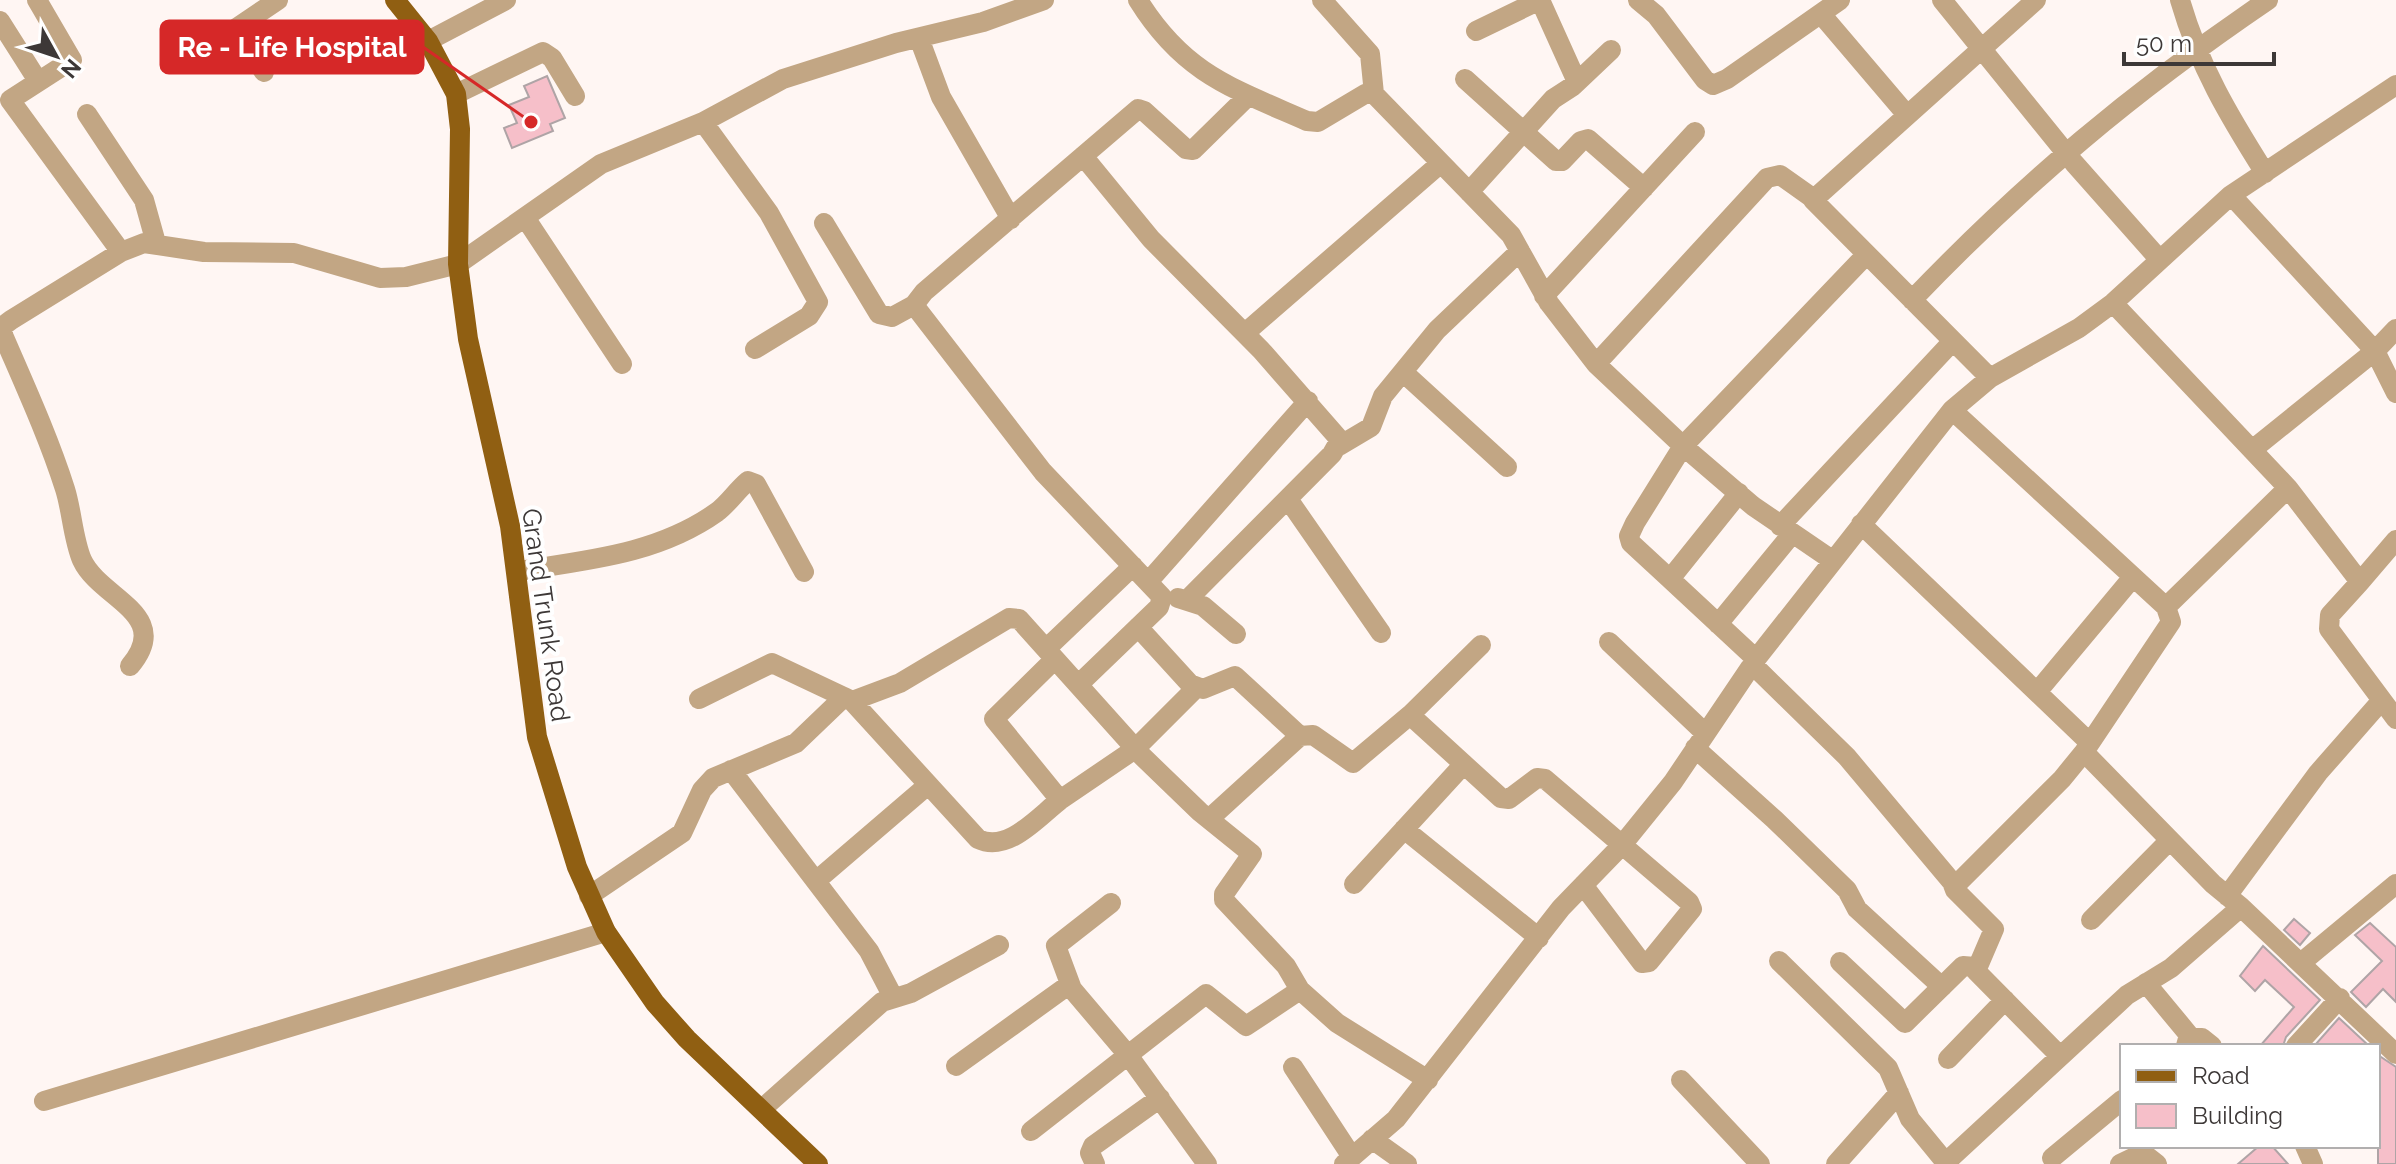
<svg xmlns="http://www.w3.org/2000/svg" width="2396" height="1164" viewBox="0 0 2396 1164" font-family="Raleway,sans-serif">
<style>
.building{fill:#f6bfc9;stroke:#afa4a6;stroke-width:2}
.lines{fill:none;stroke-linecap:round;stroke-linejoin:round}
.minor{stroke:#c2a684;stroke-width:20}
.major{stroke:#905f12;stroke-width:20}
.labels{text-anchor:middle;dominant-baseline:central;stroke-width:8;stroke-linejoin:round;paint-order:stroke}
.street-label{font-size:26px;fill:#3d3837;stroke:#fff}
.leader{fill:none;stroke:#d62828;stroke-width:3}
.callout-dot{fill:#d62828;stroke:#fff;stroke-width:3}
.callout{fill:#d62828;stroke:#d62828;stroke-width:3}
.callout-label{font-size:28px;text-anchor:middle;font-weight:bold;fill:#fff}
</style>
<rect width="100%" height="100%" fill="#fff6f3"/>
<path class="building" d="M547 76 565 118 550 124 553 131 512 148 504 128 517 123 509 105 529 97 524 86Z
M2294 919 2310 933 2300 945 2284 930Z
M2370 923 2396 947V1002L2383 989 2366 1007 2351 992 2382 961 2355 935Z
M2263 946 2320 1000 2286 1037 2283 1046H2260L2294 1007 2265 980 2255 991 2240 976Z
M2339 1018 2369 1046 2315 1045Z
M2378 1055 2396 1067V1164H2378Z
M2259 1146H2272L2288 1164H2238Z"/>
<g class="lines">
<path class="minor" d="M37 0 72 60 10 100 121 252
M1138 0C1184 74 1232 88 1307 121L1318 122 1365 94H1374L1511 235 1549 303 1596 364 1683 446 1753 506 1832 560
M1322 0 1370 54 1374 94
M1540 0 1577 82
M1638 0 1656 15 1705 80 1713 85 1727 79 1840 0
M1942 0 2074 163 2159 259
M2180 0C2199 66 2229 116 2265 173
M1821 14 1907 115
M0 21 38 81
M1476 31 1540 0
M919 38 941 97 1011 219
M428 41 506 0
M264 72 235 29 278 0
M1465 79 1556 161H1562L1581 141 1588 139 1644 188
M456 94 543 52 552 58 575 96
M87 114 144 200 156 243
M703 122 769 213 818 302 809 316 755 349
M1083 156 1151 239 1261 350 1340 440 1332 454 1188 599
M1469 192 1553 99 1573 86 1611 50
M2231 195 2375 351 2396 393
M526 219 622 364
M824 223 879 314 892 317 914 305
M1544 296 1695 132
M1912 300C2024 183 2134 91 2268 0
M2113 303 2288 488 2360 582 2330 615 2329 629 2396 719
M1245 333 1441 163
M1596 364 1767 178 1780 175 1814 199
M1403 372 1507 467
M1990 378 1813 200 2036 0
M1339 446 1371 427 1383 396 1437 330 1520 251
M2252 450 2375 351 2396 329
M1739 493 1670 579 1756 659
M1288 499 1381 633
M1861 524 2090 743
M1780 526 1952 342
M518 571C588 560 658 554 717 512 729 503 737 490 748 481L756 484 804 572
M1670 579 1631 543 1629 536 1635 523 1683 446 1866 255
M1148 582 1308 401
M2360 582 2396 540
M1178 598 1203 606 1236 634
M2166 607 2288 488
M1718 624 1792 534
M1138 627 1190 684 1203 689 1235 676 1300 736
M1609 642 1705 733
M1047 648 1133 566
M1055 659 994 719 1060 800 1135 749 1196 688
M1752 664 1847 757 1952 882H1959L2062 779 2084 752
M130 666C174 614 100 599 82 560 73 539 72 511 65 489 48 436 25 386 3 335V326L11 320 121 252 144 243 204 252 294 253 380 278 406 277 458 264 601 164 703 122 783 79 896 43 983 22 1044 0
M1079 684 1159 607 1162 597 1043 472 914 305 924 292 1138 109 1144 111 1186 149 1193 150 1248 96
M2037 692 2133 577
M699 699 772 663 844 697
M852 701 900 683 1009 618 1019 619 1142 756 1200 812 1252 854 1224 894V900L1286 966 1300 990
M1410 715 1481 645
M1695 748 1774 819 1847 890 1857 909 1942 987
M731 770 869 951 893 997
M1209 819 1300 736 1313 735 1353 763 1410 715 1501 798 1509 799 1537 778 1545 779 1689 902 1692 909 1649 962 1642 963 1583 885
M1404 829 1539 938
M816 881 928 785
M1952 882 1955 890 1994 929 1976 971 2060 1056
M1354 884 1464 764
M589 896 682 833 702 790 713 778 796 743 844 697 852 701 978 839C1008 853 1037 818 1060 800
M2227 896 2318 773 2382 700
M2241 907 2396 1054
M2091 920 2170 840
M1779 961 1888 1068 1910 1119 1947 1164
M1840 962 1905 1023 1963 966 1975 967
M2302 962 2396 884
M2146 983 2189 1035 2186 1046
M1072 989 1056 946 1111 903
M2190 1038H2202L2212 1046
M2296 1046 2340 998
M1948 1059 2005 1000
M956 1066 1063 989H1072L1128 1055 1207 1164
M1293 1067 1352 1157
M1681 1080 1760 1164
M44 1101 606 932
M762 1109 882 1002 911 993 999 945
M1031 1131 1206 994 1246 1026 1300 990 1337 1023 1428 1080
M1372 1139 1407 1164
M2305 1146 2313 1164
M2052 1158 2122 1100
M1095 1164 1090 1153 1093 1146 1160 1098
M1344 1164 1396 1119 1561 908 1622 845 1673 782 1756 659 1952 410 1990 378 2079 328 2113 303 2231 195 2396 85
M1836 1164 1899 1093
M1944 1164 2127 995 2171 968 2241 907 2213 884 2084 752 2171 622 2166 607 1952 410
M2120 1164 2143 1153 2157 1164"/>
<path class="major" d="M395 0 428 41 456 94 460 129 458 264 468 339 510 526 537 737 577 867 606 932 655 1003 687 1039 818 1164"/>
</g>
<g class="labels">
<g class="street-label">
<text transform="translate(546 615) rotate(82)">Grand Trunk Road</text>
</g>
</g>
<path class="leader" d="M531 122L423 47"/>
<circle class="callout-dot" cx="531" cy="122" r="8"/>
<rect class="callout" x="161" y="21" width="262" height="52" rx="8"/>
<g class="callout-label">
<text x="292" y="57">Re - Life Hospital</text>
</g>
<rect x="2120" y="1044" width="260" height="104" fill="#ffffff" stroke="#b1afaf" stroke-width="2"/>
<rect x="2136" y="1070" width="40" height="12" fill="#905f12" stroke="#b1afaf" stroke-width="2"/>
<text x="2192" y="1084" font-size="24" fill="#3d3837">Road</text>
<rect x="2136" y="1104" width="40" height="24" fill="#f6bfc9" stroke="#b1afaf" stroke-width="2"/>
<text x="2192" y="1124" font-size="24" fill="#3d3837">Building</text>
<g transform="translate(56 56) rotate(130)" stroke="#ffffff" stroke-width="6" paint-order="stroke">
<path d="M0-6L14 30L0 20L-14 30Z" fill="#3d3837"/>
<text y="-12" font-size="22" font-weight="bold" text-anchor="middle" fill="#3d3837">N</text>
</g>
<path d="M2124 52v12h150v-12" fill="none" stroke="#3d3837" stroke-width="4"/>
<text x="2136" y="52" font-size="24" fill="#3d3837" stroke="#ffffff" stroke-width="6" paint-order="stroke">50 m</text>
</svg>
